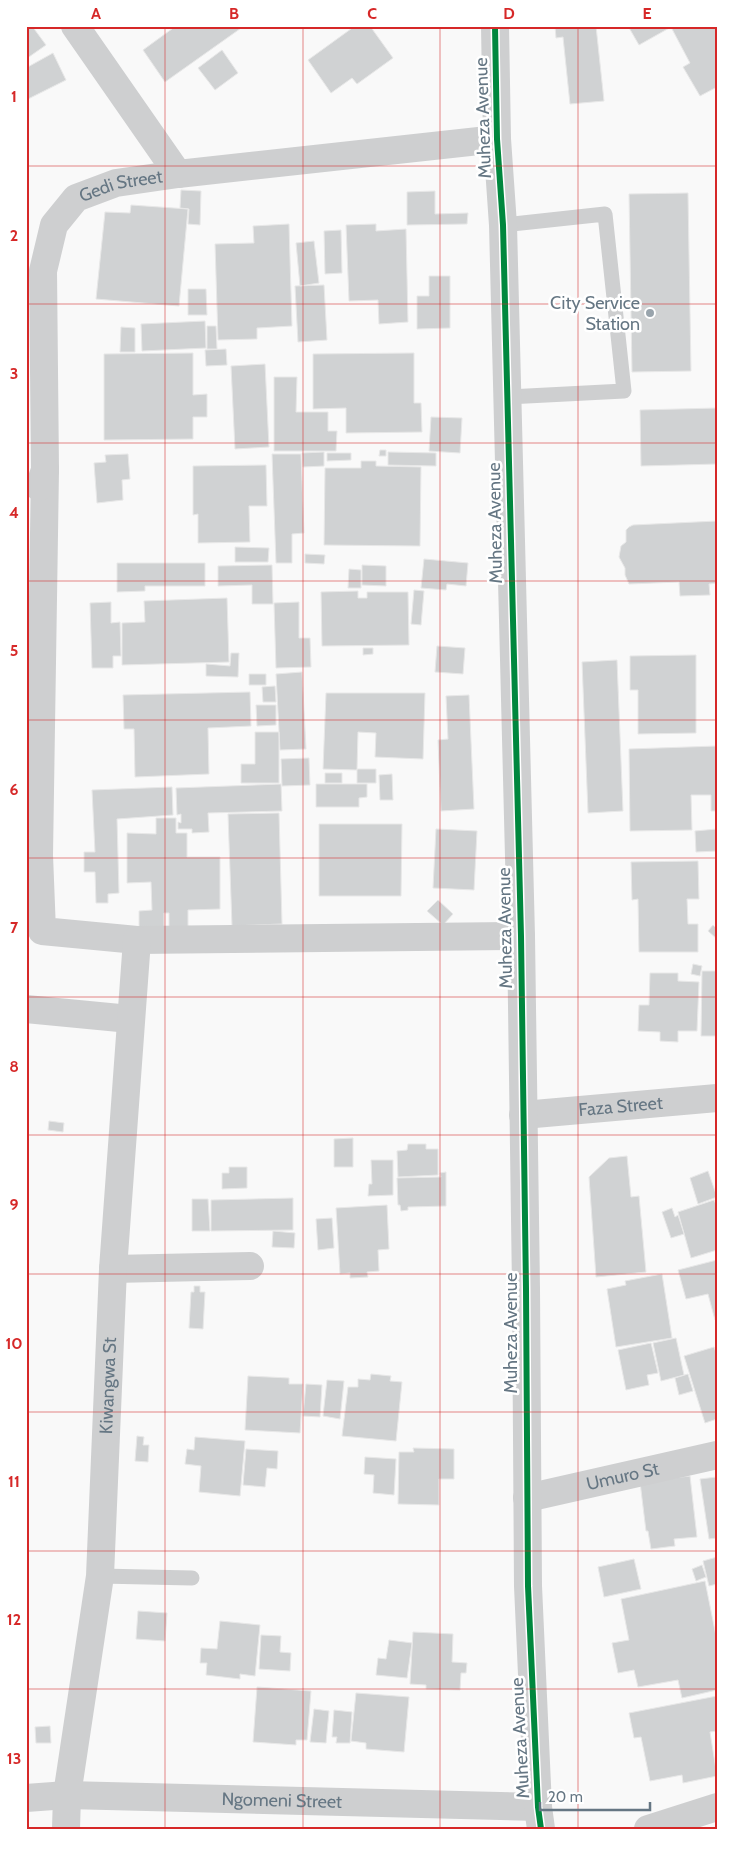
<svg xmlns="http://www.w3.org/2000/svg" width="743" height="1855" viewBox="0 0 743 1855" font-family="Cabin,sans-serif">
<style>
.building{fill:#d0d2d3;stroke:#e8e8e8}
.lines{fill:none;stroke-linecap:round;stroke-linejoin:round}
.service{stroke:#cecfd0;stroke-width:15}
.minor{stroke:#cecfd0;stroke-width:28}
.tertiary{stroke:#cecfd0;stroke-width:28}
.cycleway-casing{stroke:#fff;stroke-width:9}
.cycleway{stroke:#00873e;stroke-width:6}
.grid{fill:none;stroke:#d62828;stroke-width:1;stroke-opacity:0.55}
.poi-dot{fill:#99a4ac;stroke:#fff;stroke-width:2}
.labels{text-anchor:middle;dominant-baseline:central;stroke-width:5;stroke-linejoin:round;paint-order:stroke}
.street-label{font-size:18px;fill:#657683;stroke:#fff}
.poi-label{font-size:18px;fill:#657683;stroke:#fff;text-anchor:end}
.neatline{fill:none;stroke:#d62828;stroke-width:2}
.grid-label{font-size:16px;text-anchor:middle;font-weight:bold;fill:#d62828}
</style>
<rect width="100%" height="100%" fill="#f9f9f9"/>
<path class="building" d="M26 26H32L46 45 26 59Z
M176 26H244L165 82 143 50Z
M355 26H370L393 58 357 84 352 78 331 93 308 60Z
M555 26H596L604 101 570 104 563 37 556 38Z
M628 26H717V87L700 96 683 67 690 63 671 27 639 45Z
M222 50 238 73 215 90 198 68Z
M53 53 66 80 26 100V68Z
M181 190 201 191 200 225 188 224 189 209 180 208Z
M435 191V214L468 213 467 224 407 225V192Z
M688 193 691 371 632 372 629 194Z
M131 205 188 209 179 306 96 299 105 212 130 213Z
M289 224 292 326 257 328V339L218 340 215 244 254 243 253 226Z
M376 224V231L406 229 408 322 379 324 378 300 349 301 346 225Z
M341 230 342 273 325 274 324 231Z
M314 241 319 283 300 286 296 243Z
M429 276H450V328L417 329V296H429Z
M324 285 327 340 298 342 295 286Z
M188 289H206L207 315H188Z
M205 321 206 348 142 351 141 324Z
M207 326H216L217 349H207Z
M121 327 135 328V352H120Z
M226 349 227 365 206 366 205 350Z
M193 353V395L207 394V417H193V439L104 440V354Z
M414 353V403H421L422 432 346 433V408L313 409V354Z
M265 364 269 447 235 449 231 366Z
M274 377H297L296 412H328V431H337L336 451H274Z
M717 408V464L641 466 640 410Z
M431 417 462 418 460 453 429 451Z
M380 450H386V456H379Z
M324 452V466L303 467 302 453Z
M388 452 436 453V466L388 465Z
M327 453H351V460L327 461Z
M128 454 130 479 122 480 123 500 97 503 94 463 106 462 105 455Z
M272 454H301L304 533 292 534V563H276Z
M361 461H376V466L421 467 420 546 324 545 325 468H361Z
M266 465 267 506H249L250 542 198 543V514L193 515V466Z
M717 521V583L709 584 710 595 680 596 679 582 629 584 625 575V568L619 557 621 546 626 542V530L629 527 633 525Z
M235 547 269 548 268 562H235Z
M305 554 325 555 324 564 305 563Z
M424 559 468 563 466 586 447 584 446 590 421 588Z
M117 563H205V586H145V591L117 592Z
M272 565 273 604H252V585L218 586V566Z
M362 565 386 566V586L362 585Z
M349 569 361 570V588H348Z
M414 590 424 591 421 625 411 624Z
M358 591V598H367V592H408L409 645 322 646 321 592Z
M227 598 229 662 122 665V623L145 622 144 601Z
M111 602V623L120 622 121 656H113V668H92L90 603Z
M299 602V638H310L311 667 276 668 274 603Z
M437 646 465 648 463 674 435 672Z
M363 648H373V654L363 655Z
M231 653H239L238 677 206 676V664L230 666Z
M696 655V733L638 734V690H630V656Z
M617 660 623 811 588 813 582 662Z
M302 672 306 749 280 750 276 674Z
M249 674H266V685H249Z
M275 686 276 702H263L262 687Z
M250 692 251 726 208 728 209 774 135 777 134 729H124L123 695Z
M326 693H425L423 759 375 757 376 733 358 732 357 770 323 769Z
M469 695 474 809 441 811 438 740 448 739 446 696Z
M256 705H276V725L257 726Z
M255 732H279V783H241V764H255Z
M717 746V811H711V795H691L692 830 630 831 629 749Z
M309 758 310 785 282 786 281 759Z
M357 769H376V783H357Z
M325 773H342V783H325Z
M392 774 393 800H380L379 775Z
M281 784 282 811 208 813 209 832 192 833V829H178V822L181 823V814L177 815 176 788Z
M316 784H367V797L359 798V807H316Z
M172 787 173 815 117 819 119 893 108 894V903H96L95 872H84V852H95L92 790Z
M279 813 282 924 232 926 228 814Z
M156 818H176V833H187V857H220V909L188 910V932H169V913H164V932H139V911L152 910 151 882 127 883V833L156 834Z
M319 824H402L401 896H319Z
M436 829 477 831 474 890 433 888Z
M717 829V851L696 852 695 831Z
M698 861 699 899H687L688 924H698V952H639L638 899 632 900 631 862Z
M438 900 453 914 443 925 427 911Z
M713 925 717 929V939L708 931Z
M693 964 702 966 700 976 691 974Z
M702 971H717V1036H701Z
M650 973H678V981L699 982 697 1031H678V1042L660 1041V1032L638 1031 639 1005H649Z
M49 1121 64 1123 63 1132 48 1130Z
M353 1138V1167H334V1139Z
M408 1144H426V1149H438V1175L398 1177 397 1151 407 1150Z
M627 1156 631 1197 639 1196 646 1272 596 1277 589 1177 609 1158Z
M371 1160H393V1195L368 1196 369 1184H372Z
M229 1167H247V1188L222 1189V1173H229Z
M708 1171 717 1197 698 1204 690 1178Z
M446 1172V1206L408 1207V1210L401 1211 400 1205H398L397 1178 441 1177 440 1173Z
M293 1198V1230L211 1231V1200Z
M192 1199H208L210 1231H192Z
M714 1200 717 1207V1250L691 1258 678 1212Z
M387 1205 389 1249 378 1250 379 1271 367 1272 368 1277 350 1278V1273L340 1274 336 1208Z
M672 1208 675 1217 678 1215 684 1234 671 1238 662 1212Z
M332 1218 334 1248 318 1250 316 1219Z
M273 1231 295 1233 294 1248 272 1247Z
M717 1260V1320H715L708 1294 686 1299 678 1270Z
M662 1274 672 1338 616 1347 607 1289 626 1285 625 1281Z
M194 1286H200V1292H205L203 1329 189 1328 191 1292H194Z
M676 1338 684 1375 661 1381 653 1343Z
M651 1343 658 1373 647 1375 649 1385 626 1390 618 1350Z
M714 1347 717 1355V1419L705 1423 684 1356Z
M371 1374 391 1376 390 1381 402 1382 396 1441 342 1436 348 1387H358V1379L370 1380Z
M688 1374 693 1391 679 1395 675 1378Z
M248 1376 289 1378V1384H303L300 1433 245 1430Z
M327 1380 344 1381 340 1419 323 1416Z
M306 1384 322 1385 320 1417 303 1416Z
M137 1436 144 1437 143 1445H149L148 1462 135 1461Z
M195 1437 245 1441 240 1496 199 1492 201 1466 185 1464 187 1449 194 1450Z
M413 1448 454 1449V1479H439V1505L398 1504 399 1452H414Z
M246 1449 278 1451 277 1469 267 1468 265 1487 243 1485Z
M365 1457 396 1459 394 1495 373 1493 374 1475 364 1474Z
M690 1476 697 1537 674 1539 675 1546 651 1549 648 1531H646L640 1482Z
M717 1477V1538L709 1539 700 1479Z
M717 1557V1584L709 1586 703 1561Z
M634 1559 641 1589 604 1597 598 1567Z
M702 1565 706 1577 696 1581 692 1569Z
M705 1581 717 1641V1690L682 1698 678 1680 638 1687 634 1670 618 1673 612 1643 629 1640 621 1599Z
M138 1611 167 1613 165 1641 136 1639Z
M220 1621 260 1625 255 1676 240 1674V1679L206 1675 207 1663H200L201 1648 217 1649Z
M413 1632 453 1634 452 1662 467 1663 466 1673H461L460 1690 426 1689V1685L410 1684Z
M261 1635 281 1636 280 1652 291 1653 290 1671 259 1669Z
M389 1640 412 1643 407 1678 376 1675 378 1658 386 1659Z
M257 1687 311 1691 307 1740H296V1745L253 1742Z
M356 1693 409 1697 404 1752 366 1749V1743L351 1741Z
M717 1696V1731L710 1732 717 1776 683 1783 682 1775 650 1781 641 1737 634 1738 629 1713Z
M314 1709 329 1711 326 1743 310 1742Z
M334 1710 352 1712 350 1743H336L337 1737H332Z
M50 1726 51 1743H36L35 1727Z"/>
<g class="lines">
<path class="service" d="M503 225 605 214 624 391 507 397
M100 1576 192 1578"/>
<g class="minor">
<path d="M75 26 178 174"/>
<path d="M45 470 39 855 42 931 137 940 521 936"/>
<path id="s1" d="M39 487 45 470 43 271 54 225 76 198 116 183 178 174 497 139"/>
<path d="M26 1009 130 1019"/>
<path id="s2" d="M523 1115 717 1098"/>
<path d="M113 1269 250 1266"/>
<path id="s3" d="M527 1498 717 1455"/>
<path id="s4" d="M26 1798 67 1795 538 1807"/>
<path id="s5" d="M66 1829 67 1795 100 1576 113 1269 137 940"/>
<path d="M648 1829 717 1807"/>
</g>
<path class="tertiary" d="M495 26 497 139 503 225 521 936 526 1289 528 1586 538 1807 541 1829"/>
<defs>
<path id="cycleway" d="M495 26 497 139 503 225 521 936 526 1289 528 1586 538 1807 541 1829"/>
</defs>
<use href="#cycleway" class="cycleway-casing"/>
<use href="#cycleway" class="cycleway"/>
</g>
<path class="grid" d="M165 26V1829M303 26V1829M440 26V1829M578 26V1829M26 166H717M26 304H717M26 443H717M26 581H717M26 720H717M26 858H717M26 997H717M26 1135H717M26 1274H717M26 1412H717M26 1551H717M26 1689H717"/>
<circle class="poi-dot" cx="650" cy="313" r="5"/>
<g class="labels">
<g class="street-label">
<text transform="translate(483 118) rotate(-92)">Muheza Avenue</text>
<text stroke="none"><textPath href="#s1" startOffset="346">Gedi Street</textPath></text>
<text transform="translate(495 523) rotate(-91)">Muheza Avenue</text>
<text transform="translate(505 928) rotate(-91)">Muheza Avenue</text>
<text stroke="none"><textPath href="#s2" startOffset="98">Faza Street</textPath></text>
<text transform="translate(511 1333) rotate(-90)">Muheza Avenue</text>
<text stroke="none"><textPath href="#s5" startOffset="446">Kiwangwa St</textPath></text>
<text stroke="none"><textPath href="#s3" startOffset="98">Umuro St</textPath></text>
<text transform="translate(520 1738) rotate(-93)">Muheza Avenue</text>
<text stroke="none"><textPath href="#s4" startOffset="256">Ngomeni Street</textPath></text>
</g>
<g class="poi-label">
<text x="640" y="303">City Service<tspan x="640" dy="21">Station</tspan></text>
</g>
</g>
<rect width="743" height="1855" fill="none" stroke="#ffffff" stroke-width="55"/>
<path d="M540 1802v8h110v-8" fill="none" stroke="#657683" stroke-width="2.5"/>
<text x="548" y="1802" font-size="15" fill="#657683" stroke="#ffffff" stroke-width="4" paint-order="stroke">20 m</text>
<rect x="28" y="28" width="688" height="1800" class="neatline"/>
<g class="grid-label">
<text x="96" y="19">A</text>
<text x="234" y="19">B</text>
<text x="372" y="19">C</text>
<text x="509" y="19">D</text>
<text x="647" y="19">E</text>
<text x="14" y="102">1</text>
<text x="14" y="241">2</text>
<text x="14" y="379">3</text>
<text x="14" y="518">4</text>
<text x="14" y="656">5</text>
<text x="14" y="795">6</text>
<text x="14" y="933">7</text>
<text x="14" y="1072">8</text>
<text x="14" y="1210">9</text>
<text x="14" y="1349">10</text>
<text x="14" y="1487">11</text>
<text x="14" y="1625">12</text>
<text x="14" y="1764">13</text>
</g>
</svg>
